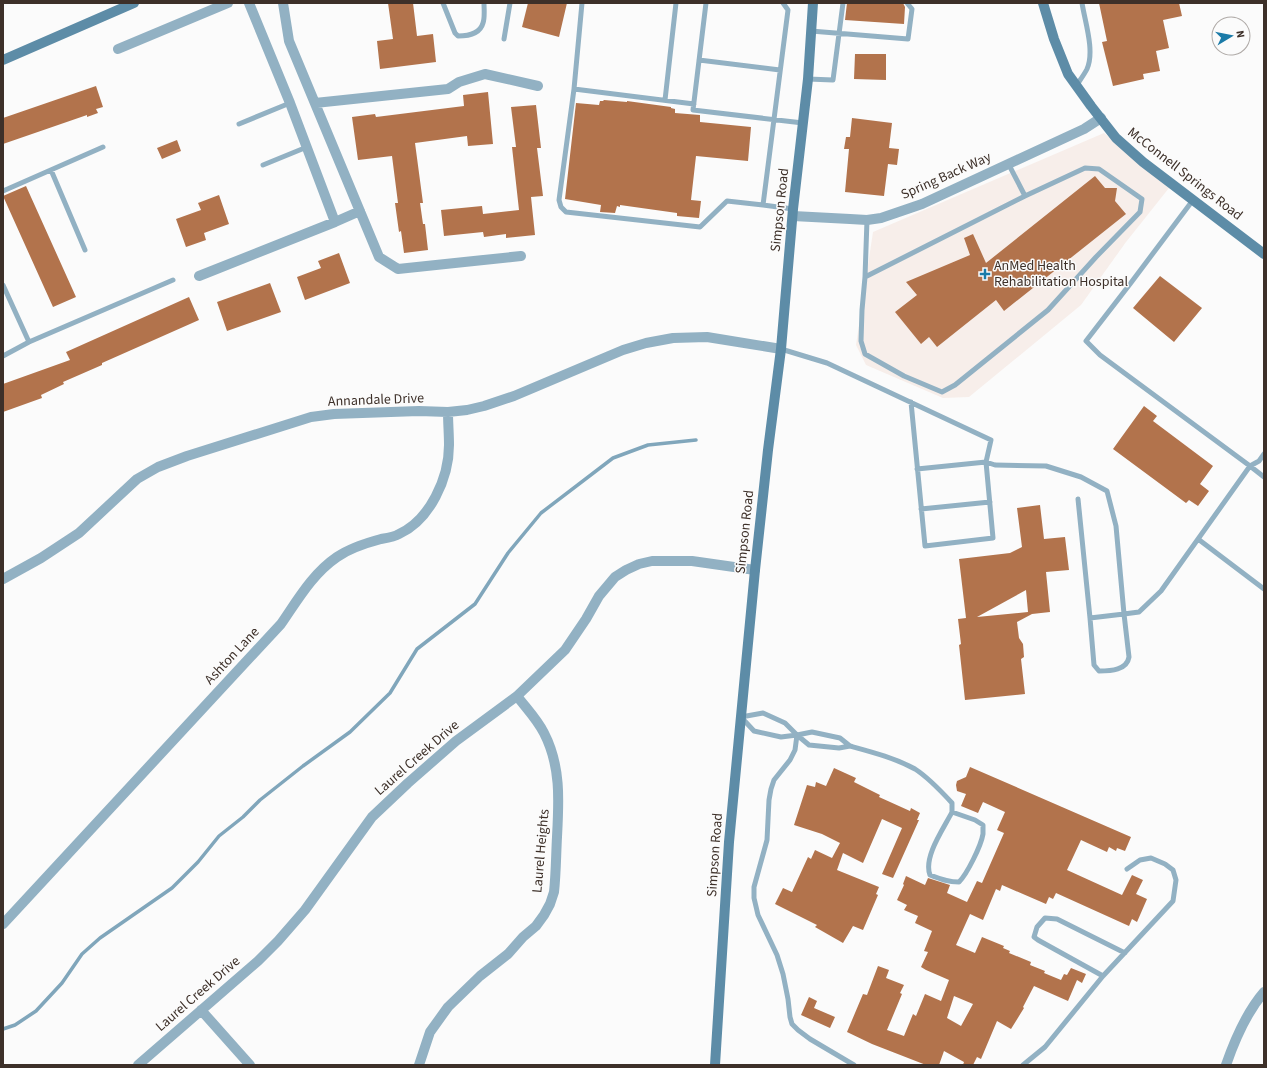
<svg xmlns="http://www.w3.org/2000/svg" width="1267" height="1068" viewBox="0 0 1267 1068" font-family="'Source Sans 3',sans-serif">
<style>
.built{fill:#f7eeea}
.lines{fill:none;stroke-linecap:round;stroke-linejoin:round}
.stream{stroke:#80a6bb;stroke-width:3.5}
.building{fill:#b2734c;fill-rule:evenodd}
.lane{stroke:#92b1c3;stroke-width:5}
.street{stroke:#92b1c3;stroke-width:10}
.secondary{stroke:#5d8ca7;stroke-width:10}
.poi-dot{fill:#1b7ba8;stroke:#fbfbfb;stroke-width:1.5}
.labels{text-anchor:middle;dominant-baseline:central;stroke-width:3;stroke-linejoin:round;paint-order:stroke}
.street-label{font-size:14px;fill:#3d3029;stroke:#fbfbfb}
.poi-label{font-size:14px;fill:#3d3029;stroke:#fbfbfb;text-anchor:start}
</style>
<rect width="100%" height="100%" fill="#fbfbfb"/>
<path class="built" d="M1104 133 1169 188 1126 242 1081 305 969 397 943 398 866 365 856 345 873 232Z"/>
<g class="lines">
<path class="stream" d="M3 1029 15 1025 36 1011 62 983 82 954 100 938 172 888 198 862 219 836 243 817 260 800 303 766 350 732 390 693 417 649 475 604 508 553 541 513 613 458 648 445 696 440"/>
</g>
<path class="building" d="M388 3H413L417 36 433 34 436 62 380 69 377 41 393 39Z
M528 3H567L559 37 522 27Z
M847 3H903L905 7 904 24 845 20Z
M1099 3H1179L1182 16 1163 20 1169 48 1156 51 1160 71 1143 74 1144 79 1113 86 1102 42 1107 41Z
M855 54H886V80L854 79Z
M96 86 103 107 96 109 98 113 87 117V115L3 144V118Z
M488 92 493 144 468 146 467 136 415 143 423 203H420L423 224H425L428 250 404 253 401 231 399 232 395 203H398L392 156 358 160 352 117 375 114 376 117 464 106 463 95Z
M604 100 627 102V101L671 107V108L675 109V113L700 115V122L751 127 748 161 696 156 691 200 701 201 699 218 677 216V213L620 205V207L617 206 615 213 600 212 601 205 565 199 576 103 599 105 600 101H603Z
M536 105 541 148H537L543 196 531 197 535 235 506 238V234L484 237 483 232 444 236 441 210 482 206 483 214 519 210 512 147H516L511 107Z
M852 118 892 123 889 148 899 149 897 165 888 164 884 196 845 192 849 149H844L846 137H850Z
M177 140 181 151 162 159 157 148Z
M1095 176 1105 188H1117L1115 201 1126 214 1004 311 996 300 937 347 929 337 921 344 895 312 917 295 906 282 970 255 964 238 973 234 986 263Z
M26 186 76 297 53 307 3 196Z
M219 195 229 224 204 233 206 240 186 247 176 219 201 210 198 203Z
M339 253 350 283 305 300 297 277 321 268 318 261Z
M1160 276 1202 308 1174 342 1133 308Z
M270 283 281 312 227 331 217 302Z
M189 297 199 320 102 363V365L63 382 64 384 41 395 42 398 3 412V384L70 360 66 352Z
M1144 406 1157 416 1153 421 1213 466 1200 484 1209 491 1198 506 1189 500 1186 503 1113 449Z
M1040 505 1044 539 1065 537 1069 570 1046 572 1050 612 1032 614 1017 622 1019 638 1023 644 1024 657 1021 659 1025 694 965 700 959 645 961 644 958 619 966 618 959 559 1010 553 1022 547 1017 508ZM1026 590 1028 612 977 617Z
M970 767 1131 837 1125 851 1117 848 1116 851 1109 847 1107 852 1081 840 1067 870 1122 895 1132 875 1143 880 1136 894 1147 899 1137 922 1132 919 1129 926 1056 893 1053 899 1049 897 1046 904 1002 885 1000 891 996 889 983 920 970 914 956 945 975 953 982 937 1004 946 1003 948 1010 951 1009 953 1031 962 1030 965 1045 971 1044 973 1061 980 1064 974 1067 975 1071 968 1086 974 1082 983 1077 980 1068 1001 1034 986 1023 1007 1024 1008 1011 1029 997 1021 981 1059 977 1057 973 1065H963L964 1062 944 1051 939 1065H926L872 1044 847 1032 863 994 867 995 878 966 889 970 886 978 904 985 900 993 902 994 887 1030 904 1036 913 1014 916 1016 925 994 941 1001 949 980 926 970 921 967 928 952 924 951 932 931 915 923 918 916 904 910 907 905 897 900 904 885 903 884 906 876 925 885 928 878 950 885 947 893 967 902 977 881 982 883 1004 833 997 830 1005 812 983 802 978 813 961 806 966 794 957 791 956 785 957 781 966 777ZM954 996 973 1004 961 1026 947 1018Z
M834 768 856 778 854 782 880 795 879 797 910 811 911 808 920 813 917 820H919L893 878 882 874 902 828 882 819 863 863 843 853 837 870 879 887 876 894 878 895 863 930 853 926 843 943 815 927 817 925 775 904 783 888 792 892 808 857 811 859 815 850 832 858 840 843 822 834 794 825 807 785 815 787 816 782 826 786Z
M809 997 817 1001 814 1008 835 1017 830 1028 801 1015Z"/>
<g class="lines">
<path class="lane" d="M443 3 455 33 458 36C468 36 480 34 483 23 485 18 484 9 484 3
M582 3 574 89 694 104
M706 3 693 110 803 123
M783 3 788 10 763 205 793 209
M811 31 908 39 912 9 907 3
M504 39 510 3
M699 60 780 70
M808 79 833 80 843 3
M1076 86C1080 80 1084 75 1087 69 1095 51 1085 22 1082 3
M574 89 559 200 561 207 566 212 700 227 727 201 763 205
M665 100 676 3
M239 124 290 103
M263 165 307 147
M51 170 85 250
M3 191 103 147
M1193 200 1130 284 1086 341 1100 355 1250 466 1259 461 1264 454
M867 220 865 277 1025 196 1008 163
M865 277 862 310 861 341 865 354 904 376 942 392 955 385 1048 310 1096 257 1140 212 1142 199 1099 169 1085 168 1025 196
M3 285 29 342
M781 349 827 363 991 440 986 462 995 465 1046 466 1081 477 1107 491 1116 526 1124 614 1139 612 1161 591 1250 466 1264 477
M3 356 29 342 173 280
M911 402 925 546 993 538 986 462 917 469
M1078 499 1090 618 1124 614 1129 657C1127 670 1111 671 1099 671L1094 665 1090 618
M921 509 990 502
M1198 539 1264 589
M763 713 785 723 797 735 781 737 754 731 741 717Z
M812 732 840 738 850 746 839 748 809 745 797 735Z
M797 735 795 750 790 760 774 780 771 789 769 800 767 840 754 887V898L758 915 777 955 783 974 788 999 790 1017 792 1024 798 1030 810 1039 854 1065
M850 746C872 752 895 758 915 769 929 778 941 791 952 803V812C944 828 923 857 930 875 940 879 948 882 959 882 967 874 981 846 983 834 983 831 983 828 983 825L975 820 952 812
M1103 976 1038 940 1034 937 1037 927 1045 918 1057 919 1125 953
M1023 1065 1045 1047 1103 976 1173 901 1176 880 1173 870 1165 864 1151 858 1140 860 1127 869"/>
<path class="street" d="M249 3 290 103 335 222 360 211
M283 3 289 41 379 257 398 269 521 256
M118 49 228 3
M315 103 448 89 459 82 485 74 538 86
M793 216 850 219 867 220 881 218 922 204 1084 129 1101 118
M199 276 335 222
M3 579 41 558 79 533 137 479 158 467 187 456 311 417 334 414 419 411 448 412 467 410 484 406 514 396 623 350 646 343 673 338 707 337 781 349
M3 924 281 624C297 601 312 574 337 557 350 548 366 543 381 539 387 538 394 537 399 534 430 520 449 478 449 445 449 434 448 423 448 412
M201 1010 250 1065
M138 1065 258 961 278 941 305 910 372 817 408 783 456 741 517 696 565 650 586 619 599 596 615 577 626 570 639 564 652 561H692L755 570
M419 1065 430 1032 448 1007 480 976 508 954 523 937 536 926 544 915 550 904 554 892C556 874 556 855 557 837 559 800 561 766 544 733 537 719 526 708 517 696
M1226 1065C1235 1039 1246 1013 1264 992"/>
<path class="secondary" d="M1043 3 1054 39 1068 74 1091 106 1116 138 1143 162 1264 254
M3 60 134 3
M715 1065 729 842 755 570 768 450 781 349 793 209 808 79 813 3"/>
</g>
<path class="poi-dot" d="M983 268h4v4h4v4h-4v4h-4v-4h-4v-4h4z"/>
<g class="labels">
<g class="street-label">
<text transform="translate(1185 174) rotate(38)">McConnell Springs Road</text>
<text transform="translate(946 176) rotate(-24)">Spring Back Way</text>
<text transform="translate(780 210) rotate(-84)">Simpson Road</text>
<text transform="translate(376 400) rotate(-2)">Annandale Drive</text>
<text transform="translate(745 532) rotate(-84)">Simpson Road</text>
<text transform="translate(232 656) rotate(-47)">Ashton Lane</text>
<text transform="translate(417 758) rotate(-41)">Laurel Creek Drive</text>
<text transform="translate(541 851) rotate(-85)">Laurel Heights</text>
<text transform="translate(715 855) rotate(-86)">Simpson Road</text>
<text transform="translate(198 994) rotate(-41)">Laurel Creek Drive</text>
</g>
<g class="poi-label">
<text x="994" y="266">AnMed Health<tspan x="994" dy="16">Rehabilitation Hospital</tspan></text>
</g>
</g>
<rect width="1267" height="1068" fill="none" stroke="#3d3029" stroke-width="8"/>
<g transform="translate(1231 36) rotate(80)"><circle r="19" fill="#fbfbfb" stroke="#afaaa7"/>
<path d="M0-3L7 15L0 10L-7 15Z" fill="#1b7ba8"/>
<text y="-6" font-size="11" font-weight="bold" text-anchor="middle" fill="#3d3029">N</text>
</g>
</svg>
